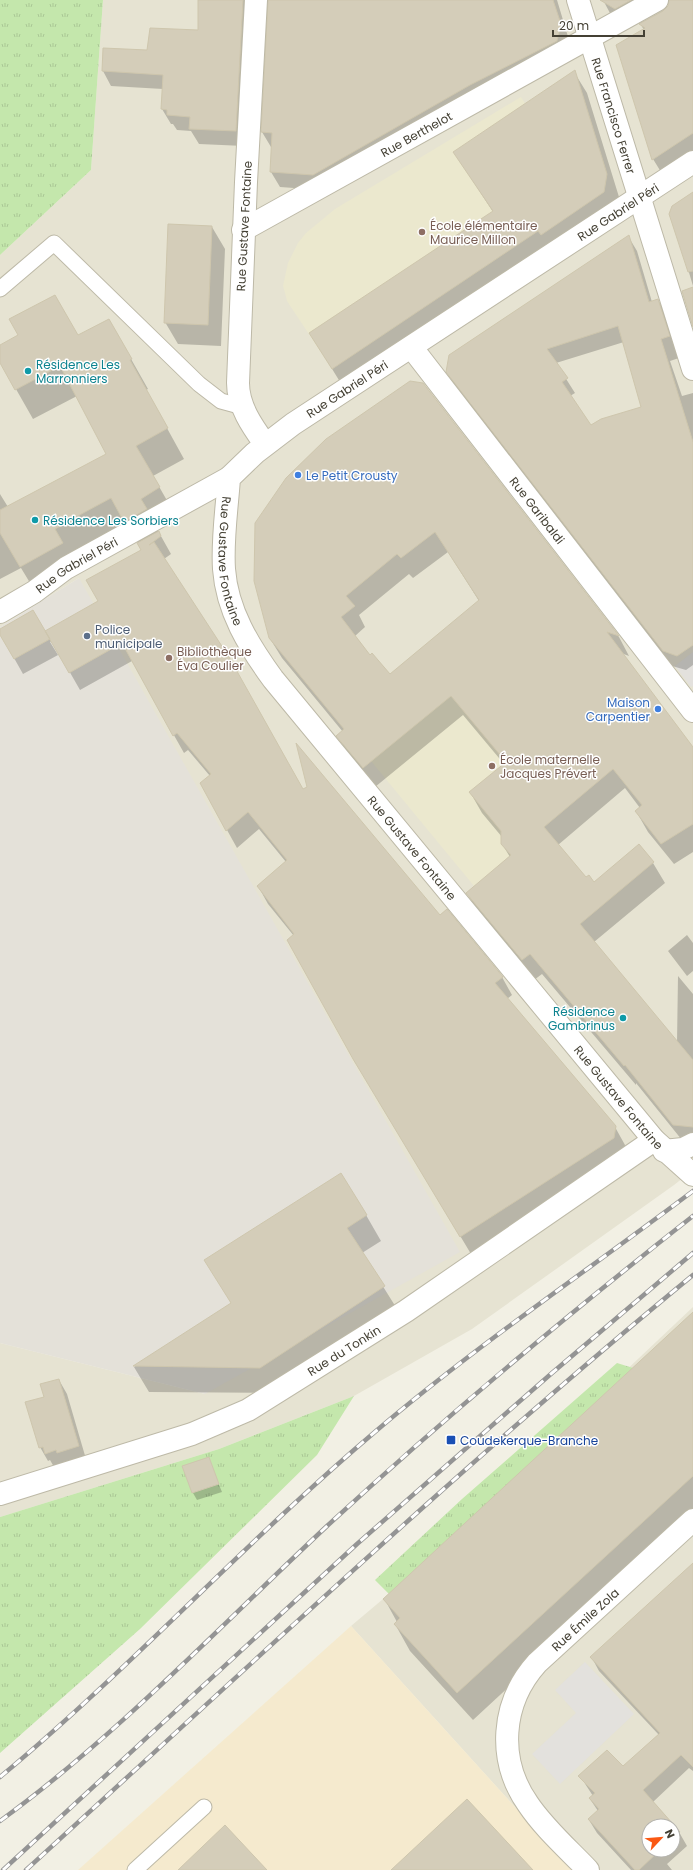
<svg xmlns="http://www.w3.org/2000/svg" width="693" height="1870" viewBox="0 0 693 1870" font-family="Poppins,sans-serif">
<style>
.residential{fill:#e6e3d2;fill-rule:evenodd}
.commercial{fill:#f5eace}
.industrial{fill:#e4e1d9}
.education{fill:#ebe8ce}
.grass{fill:url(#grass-tufts)}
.parking{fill:#e3e1dd}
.shadow{fill:#0003;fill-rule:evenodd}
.building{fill:#d4cdb9;stroke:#cec6ad;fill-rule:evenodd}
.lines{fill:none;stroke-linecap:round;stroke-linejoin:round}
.service-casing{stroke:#bdb9a7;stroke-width:17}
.minor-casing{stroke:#bdb9a7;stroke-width:24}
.tertiary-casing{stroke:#bdb9a7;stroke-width:24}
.service{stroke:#fff;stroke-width:15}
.minor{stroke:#fff;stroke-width:22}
.tertiary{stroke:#fff;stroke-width:22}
.rail-casing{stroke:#949494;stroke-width:4.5}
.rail{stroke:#fff;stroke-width:3;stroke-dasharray:9;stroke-linecap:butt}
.education-dot{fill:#8d6e63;stroke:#fff;stroke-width:1.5}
.culture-dot{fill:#0f9aa8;stroke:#fff;stroke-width:1.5}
.shop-dot{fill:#3f7fe0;stroke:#fff;stroke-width:1.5}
.service-dot{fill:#5c6f8a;stroke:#fff;stroke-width:1.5}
.transit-dot{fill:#1a4fb4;stroke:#fff;stroke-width:1.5}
.labels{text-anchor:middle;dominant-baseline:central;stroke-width:3;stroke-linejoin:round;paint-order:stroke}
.street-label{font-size:12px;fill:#444034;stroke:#fff}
.education-label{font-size:12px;fill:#785e54;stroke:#fff;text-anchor:start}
.culture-label{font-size:12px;fill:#0d838f;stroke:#fff;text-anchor:start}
.shop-label{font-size:12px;fill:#366cbe;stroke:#fff;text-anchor:start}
.service-label{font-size:12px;fill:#4e5e75;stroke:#fff;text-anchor:start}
.transit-label{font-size:12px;fill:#164399;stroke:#fff;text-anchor:start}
</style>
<defs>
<pattern id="grass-tufts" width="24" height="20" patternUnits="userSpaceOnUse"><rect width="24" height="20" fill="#c4e7ac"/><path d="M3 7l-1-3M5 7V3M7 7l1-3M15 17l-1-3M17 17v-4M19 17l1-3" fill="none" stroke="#aac795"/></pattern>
</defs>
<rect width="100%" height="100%" fill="#f2f0e4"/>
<path class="residential" d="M103 0H693V1170L674 1185 472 1329 354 1396 219 1449 0 1517V1343L205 1394 79 578 0 627V255L91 170Z
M693 1307V1870H572L351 1626 389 1594ZM649 1826H673V1850H649Z"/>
<path class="commercial" d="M351 1626 572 1870H78Z"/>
<path class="industrial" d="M79 578 460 1252 205 1394 0 1343V627Z"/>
<path class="education" d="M521 97 529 110 522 206 332 369 287 301 285 293 283 286 288 263 298 243 306 233 335 209Z
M511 644 531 838 474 886 371 761Z"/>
<path class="grass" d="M0 0H103L91 170 0 255Z
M617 1363 633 1368 389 1594 375 1580 462 1499Z
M354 1396 317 1455 140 1629 0 1753V1517L219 1449Z"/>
<path class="parking" d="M693 652V686L691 687 675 666Z
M585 1662 634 1714 560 1784 532 1754 576 1713 555 1690Z"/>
<path class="shadow" d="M208 0H557L569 40 322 190 280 187 271 172 273 147H271L262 132 269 4 266 2 244 146 199 144 191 131 177 130 173 124H171L162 109 163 89 111 86 103 71 207 32Z
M603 0H693V151L661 172 653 159 617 46 644 30 641 25 668 7 670 2 666 1 611 15Z
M574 72 587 93 619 197 616 214 345 390 310 333 493 212 454 152Z
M693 194V286L671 212Z
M212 227 225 249 221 346 178 344 165 322Z
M628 236 637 251 652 302 658 300 666 314 679 358 670 361 682 396 693 393V665L686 670 672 666 456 387 447 372ZM624 342 643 408 591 427 570 396 575 393 556 363Z
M109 320 148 389 146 390 184 459 153 476 177 518 157 529 171 554 164 559 302 791 440 916 502 977 512 995 507 999 615 1127 625 1145 624 1155 471 1254 365 1077 294 936 268 904 258 886 286 862 259 829 237 848 227 830 210 776 188 750 184 753 132 661 80 690 52 641 50 642 58 655 23 674 0 633V630L45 632 100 602 142 550 129 527 38 596 21 568 0 579V494L8 507 108 454 77 396 33 419 0 361V346L78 336Z
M423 384 619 637 629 656 621 653 693 748V852L674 864 648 832 636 811 640 808 625 788 558 845 586 878 594 883 638 846 653 863 665 883 594 942 677 1043 678 976 693 994V1145H686L636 1083V1085L542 974 534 980 479 913 467 893 510 857 502 844V837L482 813 470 792 504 764 463 715 375 787 349 756 338 736 343 732 282 658 269 637ZM448 552 479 601 389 676 370 656 355 636 365 627 359 615 409 574 413 578Z
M687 935 693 943V971L687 976 668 951Z
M366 1215 381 1241 362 1253 399 1312 275 1393 149 1392 134 1367 232 1304 205 1260Z
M693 1313V1517L473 1720 410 1651 395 1624 397 1622 385 1600Z
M59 1380 67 1394 86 1459 54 1467 50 1460 48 1461 40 1447 45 1398Z
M208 1458 222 1492 197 1500 193 1493Z
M693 1564V1771L689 1768 653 1802 679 1832 687 1846 667 1864 672 1870H631L597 1833 589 1820 598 1811 590 1799 593 1796 580 1776 622 1768 659 1735 599 1671 592 1658ZM649 1826H673V1850H649Z"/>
<path class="building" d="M198 0H243L236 131 189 129 190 117 167 115V110L161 109 163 75 102 71 103 48 147 50 150 28 198 30Z
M268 0H553L561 24 557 41 470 85 313 175 270 172 272 133 261 132Z
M600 0H631L615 9Z
M669 0H693V133L652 160 616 45 645 28 639 24 663 11 668 6Z
M575 70 607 174 604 192 541 235 538 231 332 369 309 333 493 211 453 152Z
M693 192V271L688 272 669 214 672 206Z
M168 224 212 226 208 325 164 323Z
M629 235 649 302 658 299 670 336 661 339 693 442V645L677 656 663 651 446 372 449 355ZM618 326 641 407 601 419 591 425 562 382 568 378 547 349Z
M693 287V327L682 291Z
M55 295 78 335 109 319 132 359 130 360 168 428 136 446 160 487 141 499 147 509 124 522 111 498 85 512 55 529 63 543 20 567 0 533V510L106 454 60 366 15 390 0 363V345L18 335 9 319Z
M410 381 423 383 619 636 607 632 693 747V824L661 844 635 811 642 805 613 769 544 827 586 877 589 875 594 882 639 844 654 862 580 924 693 1060V1127L673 1125 625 1065 624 1066 530 954 522 960 466 893 511 855 501 844V831L469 792 506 762 451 696 363 768 336 736 344 729 269 638 254 581 255 523 286 478 326 439ZM435 532 479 600 390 674 372 653 370 655 341 617 355 606 346 596 397 554 401 558Z
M159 531 161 536 149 545 154 542 229 657 303 789 307 787 296 743 440 915 447 909 503 977 495 983 616 1126 614 1138 460 1237 353 1059 287 940 294 934 257 886 287 860 248 812 226 831 200 783 211 774 177 733 173 736 122 643 69 673 45 631 98 601 86 580 141 550 137 543Z
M33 610 50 639 14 659 0 635V629Z
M341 1173 367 1215 347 1228 385 1286 260 1368 133 1366 231 1303 204 1260Z
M693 1312V1476L457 1693 394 1624 400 1618 383 1599Z
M59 1379 79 1446 57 1453 56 1450 45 1454 43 1447 39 1448 25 1402 44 1397 40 1384Z
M209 1457 219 1484 192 1493 182 1466Z
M693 1563V1767L681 1755 643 1790 680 1832 673 1838V1826H649V1850H660L639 1870H635L588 1819 599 1809 589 1798 595 1793 578 1776 607 1750 623 1766 660 1733 590 1657Z
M467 1799 533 1870H391Z
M225 1825 267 1870H178Z"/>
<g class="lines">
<defs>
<path id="service" d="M0 289 54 243 199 384 221 401 243 407
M135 1870 204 1807"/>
<g id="minor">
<path d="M256 0 246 182 238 383C238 406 252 426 265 444"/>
<path id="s1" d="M578 0 693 369"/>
<path id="s2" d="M243 230 657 0"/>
<path id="s3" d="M412 348 693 711"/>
<path id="s4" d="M0 612 34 592 66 568 229 478"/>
<path d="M664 1151 683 1149 693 1144"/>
<path id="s5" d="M0 1494 192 1434 248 1410 406 1311 654 1140"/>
</g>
<g id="tertiary">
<path id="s6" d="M693 162 293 424 255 453 229 478C227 508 222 539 224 569 227 611 249 646 273 679L654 1140 693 1175"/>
<path id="s7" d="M588 1870C568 1849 544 1828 528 1804 497 1760 501 1703 537 1663L693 1520"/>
</g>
</defs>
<use href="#service" class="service-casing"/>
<use href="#minor" class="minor-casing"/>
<use href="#tertiary" class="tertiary-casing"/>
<use href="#service" class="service"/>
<use href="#minor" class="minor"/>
<use href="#tertiary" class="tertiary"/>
<defs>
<path id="rail" d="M0 1777C131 1668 246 1541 376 1431 477 1345 587 1271 693 1191
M0 1821C118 1735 219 1627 326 1527 444 1418 567 1315 693 1216
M3 1870 357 1544 552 1373 693 1253
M26 1870C246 1669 463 1464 693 1275"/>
</defs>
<use href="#rail" class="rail-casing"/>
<use href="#rail" class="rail"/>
</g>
<g class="education-dot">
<circle cx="422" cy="232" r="4"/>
<circle cx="169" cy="658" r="4"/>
<circle cx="492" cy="766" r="4"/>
</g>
<g class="culture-dot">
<circle cx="28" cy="371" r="4"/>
<circle cx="35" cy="520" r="4"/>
<circle cx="623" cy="1018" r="4"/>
</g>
<g class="shop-dot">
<circle cx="298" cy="475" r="4"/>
<circle cx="658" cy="709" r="4"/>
</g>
<circle class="service-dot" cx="87" cy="636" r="4"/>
<rect class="transit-dot" x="446" y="1435" width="10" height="10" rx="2"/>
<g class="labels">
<g class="street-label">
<text stroke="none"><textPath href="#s1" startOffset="121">Rue Francisco Ferrer</textPath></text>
<text stroke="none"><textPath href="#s2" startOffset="198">Rue Berthelot</textPath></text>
<text transform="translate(618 212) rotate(-33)">Rue Gabriel Péri</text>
<text transform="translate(244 226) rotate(-87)">Rue Gustave Fontaine</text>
<text transform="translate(347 389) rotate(-33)">Rue Gabriel Péri</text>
<text stroke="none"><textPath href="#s3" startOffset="205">Rue Garibaldi</textPath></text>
<text stroke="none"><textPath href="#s6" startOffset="646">Rue Gustave Fontaine</textPath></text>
<text stroke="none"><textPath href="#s4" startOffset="90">Rue Gabriel Péri</textPath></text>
<text stroke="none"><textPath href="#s6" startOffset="994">Rue Gustave Fontaine</textPath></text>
<text stroke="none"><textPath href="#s6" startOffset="1318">Rue Gustave Fontaine</textPath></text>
<text stroke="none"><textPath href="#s5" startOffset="375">Rue du Tonkin</textPath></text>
<text stroke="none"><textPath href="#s7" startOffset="307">Rue Émile Zola</textPath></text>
</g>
<g class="education-label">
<text x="430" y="225">École élémentaire<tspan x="430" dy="14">Maurice Millon</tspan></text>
<text x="177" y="651">Bibliothèque<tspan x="177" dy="14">Éva Coulier</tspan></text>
<text x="500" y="759">École maternelle<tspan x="500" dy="14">Jacques Prévert</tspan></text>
</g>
<g class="culture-label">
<text x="36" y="364">Résidence Les<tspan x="36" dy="14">Marronniers</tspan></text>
<text x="43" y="520">Résidence Les Sorbiers</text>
<text x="615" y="1011" text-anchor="end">Résidence<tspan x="615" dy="14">Gambrinus</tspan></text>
</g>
<g class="shop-label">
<text x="306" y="475">Le Petit Crousty</text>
<text x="650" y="702" text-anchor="end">Maison<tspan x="650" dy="14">Carpentier</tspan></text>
</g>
<g class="service-label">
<text x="95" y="629">Police<tspan x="95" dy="14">municipale</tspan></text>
</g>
<g class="transit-label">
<text x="460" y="1440">Coudekerque-Branche</text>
</g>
</g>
<g transform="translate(661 1838) rotate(64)"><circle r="19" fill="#ffffff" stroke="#b4b3ae"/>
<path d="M0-3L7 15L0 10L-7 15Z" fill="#fa5813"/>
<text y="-6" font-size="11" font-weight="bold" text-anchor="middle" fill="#444034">N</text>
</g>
<path d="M553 30v6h91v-6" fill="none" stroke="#444034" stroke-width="2"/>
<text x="559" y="30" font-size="12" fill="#444034" stroke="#ffffff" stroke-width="3" paint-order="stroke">20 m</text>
</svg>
